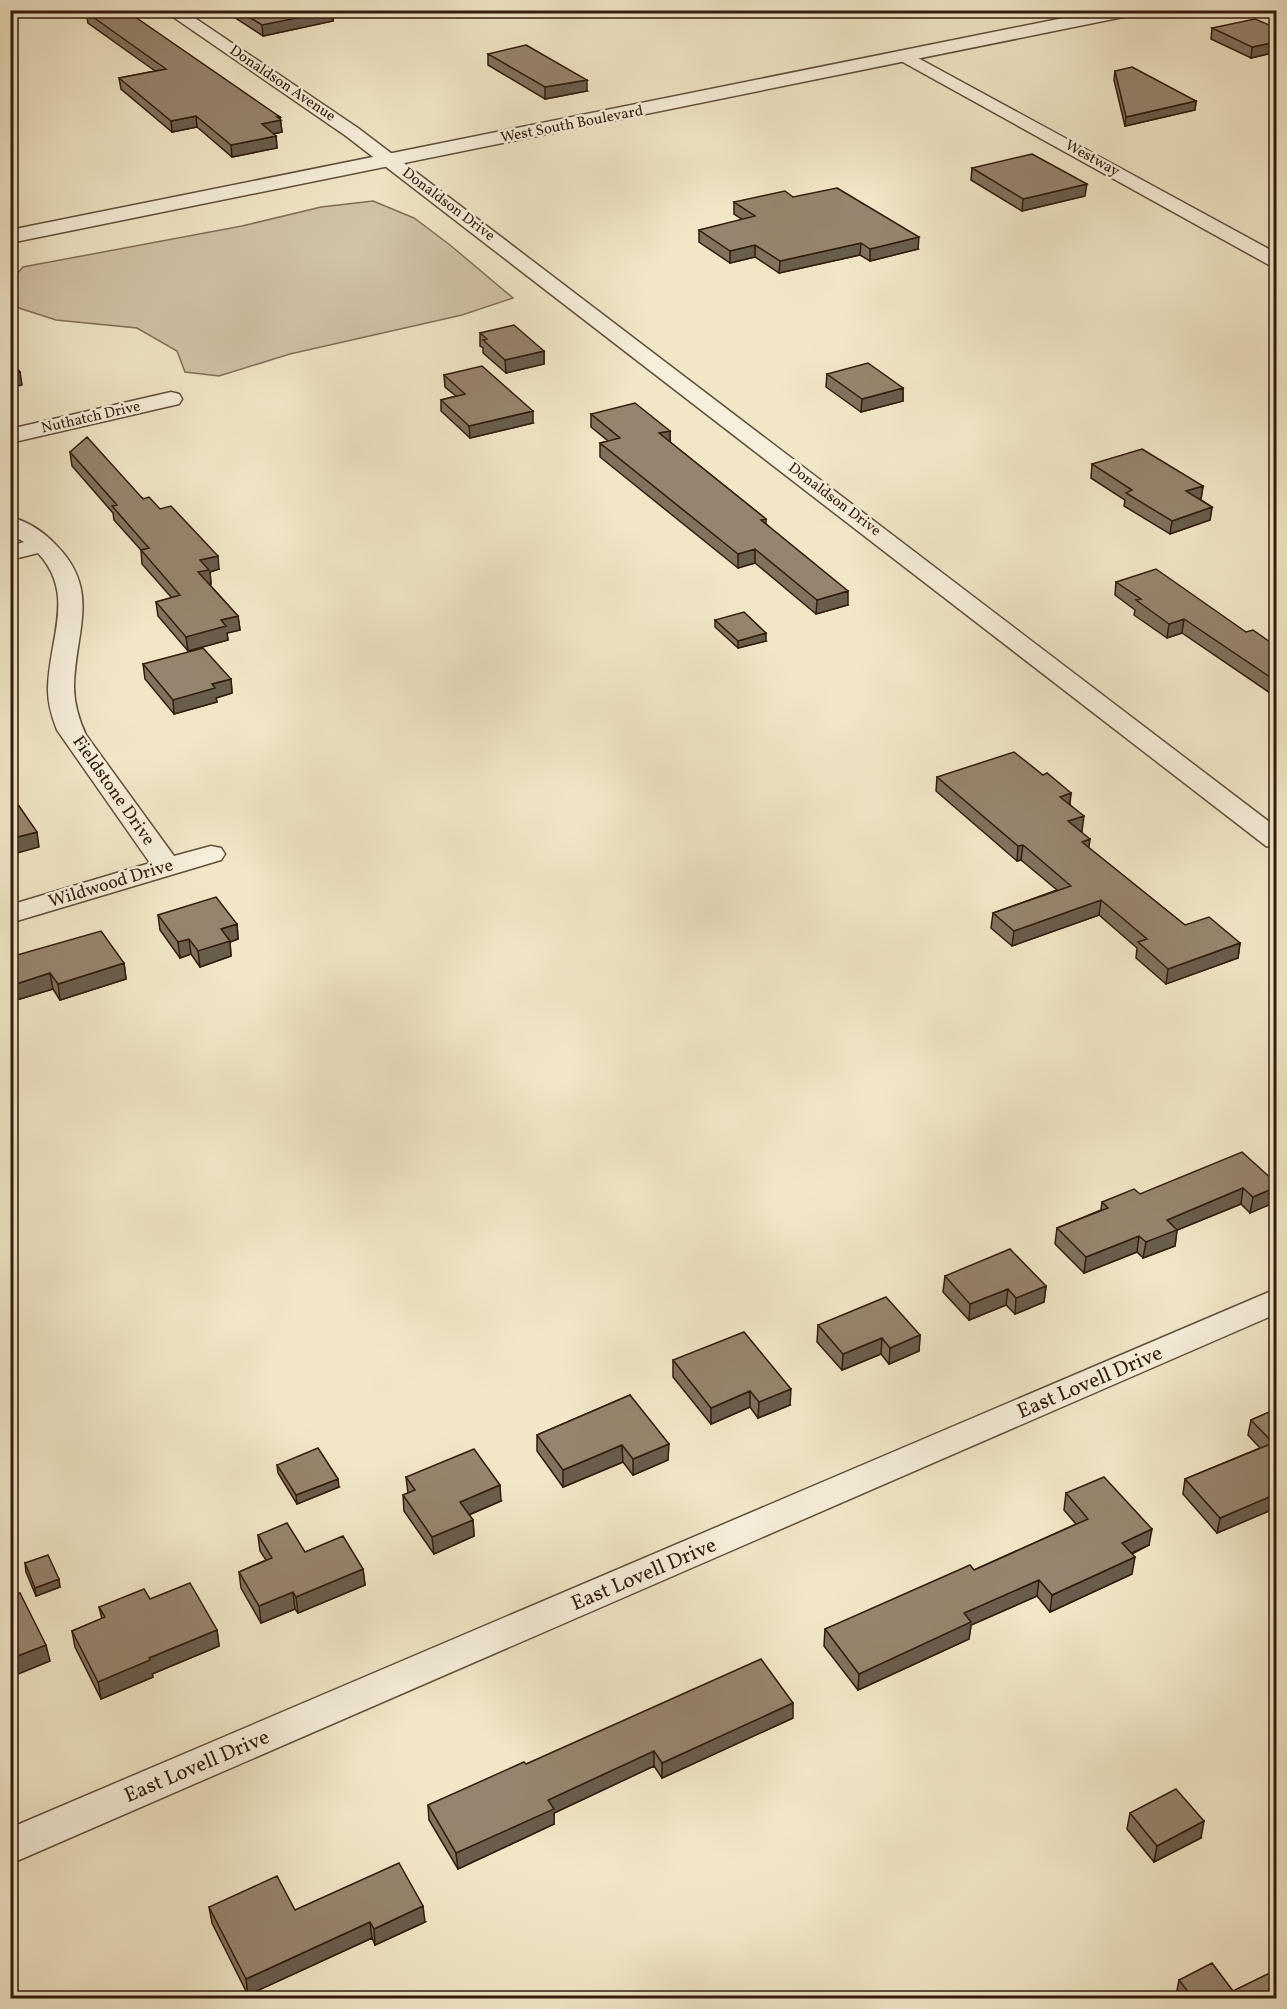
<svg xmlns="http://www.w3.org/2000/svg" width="1287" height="2009" viewBox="0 0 1287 2009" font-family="Vollkorn,serif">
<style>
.green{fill:#d1c4a7;stroke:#82705a;stroke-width:1.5}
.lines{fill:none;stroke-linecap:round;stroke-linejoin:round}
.minor-casing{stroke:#624e3c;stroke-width:3}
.tertiary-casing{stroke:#624e3c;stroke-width:3}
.minor{fill:#f6efdb;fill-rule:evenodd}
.tertiary{fill:#f6efdb;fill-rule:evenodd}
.wall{fill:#81725f;stroke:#331b0d;stroke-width:1.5}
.shaded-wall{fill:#695d4d;stroke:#331b0d;stroke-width:1.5}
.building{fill:#96856e;stroke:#331b0d;stroke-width:1.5}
.labels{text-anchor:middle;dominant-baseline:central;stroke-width:5;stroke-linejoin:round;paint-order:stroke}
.far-street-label{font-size:15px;fill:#331b0d;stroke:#f6efdb}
.street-label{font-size:18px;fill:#331b0d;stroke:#f6efdb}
.near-street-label{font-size:21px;fill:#331b0d;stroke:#f6efdb}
</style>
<rect width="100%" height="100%" fill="#f1e7c7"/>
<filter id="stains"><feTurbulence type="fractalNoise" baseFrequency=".00333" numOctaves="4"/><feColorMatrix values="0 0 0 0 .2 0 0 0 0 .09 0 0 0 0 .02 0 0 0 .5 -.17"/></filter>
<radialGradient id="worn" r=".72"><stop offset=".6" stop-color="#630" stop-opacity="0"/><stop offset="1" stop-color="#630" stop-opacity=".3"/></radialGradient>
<path class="green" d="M373 201 414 218 450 245 513 298 462 315 290 354 219 376 185 372 177 351 137 328 56 320 19 308 11 298V281L23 267 242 226 321 207Z"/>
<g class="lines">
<defs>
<path id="minor" d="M10 10H23L21 14 10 16Z
M163 10H183L358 128 1276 827V848L1266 846 346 136Z
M907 52 1276 253V267L1269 265 901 61 898 57 901 53Z
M171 392 179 394 182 399 179 404 10 443V429Z
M10 517C28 521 45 533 57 546 101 591 75 632 74 686 74 703 79 720 86 735L174 856 211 846 221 848 225 854 221 860 10 923V905L150 863 57 730C52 717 48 704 48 690 48 640 77 595 38 553L10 560V546L24 542 10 534Z
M1276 1289V1314L10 1864V1828Z"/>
<path id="tertiary" d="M1103 10H1142L1133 15 10 243V230Z"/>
</defs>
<use href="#minor" class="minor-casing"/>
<use href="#tertiary" class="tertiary-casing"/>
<use href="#minor" class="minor"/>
<use href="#tertiary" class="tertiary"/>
</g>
<path class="wall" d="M223 10H347L333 13V21L263 36Z
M86 12 280 117 282 132 273 134 276 136 277 148 232 157 197 127 172 132 121 89 119 78 155 71 88 23Z
M1212 28H1276V52L1251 58 1211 39Z
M488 54 587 91 545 99 488 65Z
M1115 71 1196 101 1195 110 1125 126 1114 80Z
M972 168 1085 196 1022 211 971 180Z
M1276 186V201L1272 199 1273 187Z
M793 197 918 249 870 261 860 255 779 273 755 257 730 263 699 242V230L743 220 734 214V202Z
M480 333 544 351V364L506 373 483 353V348L480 346Z
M827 374 903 388V401L861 412 826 387Z
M444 375 533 423 470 438 441 411V400L456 396 445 387Z
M591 414 670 431V442L766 519V524L848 605 816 614 755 563 738 568 600 457V443L608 441 591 427Z
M70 452 160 509 219 569 210 572 211 584H209L238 616 240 630 227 633 228 640 188 651 158 616 156 602 172 598 142 564 141 550 114 520 113 513 72 466Z
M1092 464 1203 486 1201 499H1200L1212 507 1210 520 1170 534 1124 506 1125 500 1091 478Z
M1116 582 1246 632 1273 644 1276 642V697L1182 633 1167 638 1134 615 1135 610 1115 595Z
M715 620 766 641 738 648 715 627Z
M143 664 231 679 232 693 216 698 217 702 174 714 145 679Z
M1043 775 1071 793 1070 804 1082 831H1080L1089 848 1185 925 1240 943 1238 958 1166 984 1136 958 1137 948 1099 915 1012 946 991 928 993 913 1057 890 1021 860 1017 861 936 791 937 777Z
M158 915 237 924 238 939 230 942 231 956 200 967 191 954 180 958 160 930Z
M10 957 124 963 126 979 60 1000 53 989 10 1002Z
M1276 1183 1250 1213 1241 1204 1177 1230 1175 1246 1143 1258 1137 1252 1084 1273 1055 1244 1057 1228 1101 1210 1102 1202 1140 1194Z
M945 1276 1046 1286 1044 1302 1015 1314 1006 1305 969 1320 943 1292Z
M818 1325 920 1335 919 1351 889 1364 881 1354 842 1370 817 1342Z
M673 1360 790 1405 758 1418 750 1407 711 1424 673 1377Z
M630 1395 668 1460 633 1475 623 1462 563 1487 537 1451V1435Z
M1276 1409V1508L1217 1533 1183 1494 1185 1479 1260 1448 1248 1435 1251 1420Z
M277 1465 339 1487 297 1504 278 1473Z
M406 1477 501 1501 469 1515 473 1520 474 1536 434 1554 404 1511 403 1495 408 1493Z
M1066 1493 1149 1545 1132 1554V1574L1050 1612 1037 1596 971 1625 969 1639 858 1690 824 1646 825 1629 974 1570 1076 1524 1064 1510Z
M258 1535 305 1552 363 1569 365 1585 298 1613 295 1609 261 1623 241 1588 239 1572 266 1560 260 1551Z
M25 1563 60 1587 36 1596 26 1572Z
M150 1599 217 1630 219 1646 152 1674 153 1677 101 1699 75 1647 72 1631 102 1619 99 1607Z
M793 1718 662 1778 654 1766 554 1813V1824L458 1869 429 1820 428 1805 526 1764Z
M1130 1813 1201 1838 1154 1862 1127 1829Z
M209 1907 295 1910 425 1922 375 1945 372 1938 248 1995 212 1923Z
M1179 1980 1233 1991 1276 1998H1178L1176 1996Z"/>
<path class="shaded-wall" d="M323 10H347L333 13V21L263 36 262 25Z
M1276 42V52L1251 58 1252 47Z
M587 80V91L545 99V87Z
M1196 101 1195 110 1125 126 1126 117Z
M196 116 197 127 172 132 171 121Z
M277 117H280L282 132 263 136 262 124Z
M276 136 277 148 232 157 231 145Z
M1087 184 1085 196 1022 211 1023 199Z
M919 237 918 249 870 261V249Z
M861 243 860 255 779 273 780 261Z
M755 245V257L730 263V251Z
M544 351V364L506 373 505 360Z
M20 372 22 385 13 387 15 400 10 401V374Z
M903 388V401L861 412 862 399Z
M533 411V423L470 438 469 426Z
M670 431V444L659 433Z
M1203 486 1201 499 1184 505 1186 491Z
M1212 507 1210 520 1170 534 1172 521Z
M755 549V563L738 568V554Z
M218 556 219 569 210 572 211 584 200 586 198 572 200 560Z
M848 591V605L816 614 817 600Z
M238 616 240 630 227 633 228 640 188 651 186 637 221 620Z
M1184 619 1182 633 1167 638 1169 624Z
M766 633V641L738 648V641Z
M231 679 232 693 216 698 217 702 174 714 173 700 212 684Z
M1071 793 1069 808 1060 797Z
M1084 816 1082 831 1066 836 1068 821Z
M37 832 39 847 10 855V839Z
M1090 839 1088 854 1082 842Z
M1023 845 1021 860 1017 861 1018 846Z
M1101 900 1099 915 1012 946 1014 931Z
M237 924 238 939 230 942 231 956 200 967 198 951 221 929Z
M189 939 191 954 180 958 178 942Z
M1240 943 1238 958 1166 984 1168 969Z
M124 963 126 979 60 1000 58 984Z
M50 973 53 989 10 1002V986Z
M1276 1187V1202L1250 1213 1253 1197Z
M1243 1188 1241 1204 1177 1230 1175 1246 1143 1258 1146 1242 1167 1220Z
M1139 1236 1137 1252 1084 1273 1086 1257Z
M1046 1286 1044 1302 1015 1314 1016 1298Z
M1008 1289 1006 1305 969 1320 970 1304Z
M920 1335 919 1351 889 1364 890 1348Z
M882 1338 881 1354 842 1370 843 1354Z
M791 1389 790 1405 758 1418 759 1402Z
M750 1391V1407L711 1424V1408Z
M669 1444 668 1460 633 1475V1459Z
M622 1445 623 1462 563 1487V1470Z
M338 1479 339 1487 297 1504 296 1495Z
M500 1485 501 1501 461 1518 460 1502Z
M1276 1494V1508L1217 1533 1220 1518Z
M473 1520 474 1536 434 1554 432 1537Z
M1152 1529 1149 1545 1119 1559 1122 1543Z
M1135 1557 1132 1574 1050 1612 1052 1595Z
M363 1569 365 1585 298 1613 296 1597Z
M59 1579 60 1587 36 1596 35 1588Z
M1039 1580 1037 1596 971 1625 969 1639 858 1690 859 1674 964 1613Z
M293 1592 295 1609 261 1623 259 1606Z
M217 1630 219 1646 152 1674 153 1677 101 1699 98 1682 149 1658Z
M46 1645 50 1661 11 1677 12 1683 10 1684V1659Z
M793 1703V1718L662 1778V1763Z
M654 1751V1766L554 1813V1824L458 1869 456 1853 548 1800Z
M1204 1821 1201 1838 1154 1862 1157 1846Z
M423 1906 425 1922 375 1945 374 1929Z
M370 1922 372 1938 248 1995 246 1979Z"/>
<path class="building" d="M88 10H125L280 117H277L281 120 262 124 276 136 231 145 196 116 171 121 119 78 166 69 86 12Z
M238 10H332V11L262 25Z
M1255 19 1276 28V42L1252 47 1212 28Z
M526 45 587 80 545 87 488 54Z
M1132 67 1196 101 1126 117 1115 71Z
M1032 154 1087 184 1023 199 972 168Z
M837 188 919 237 870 249 861 243 780 261 755 245 730 251 699 230 755 216 734 202 785 191 793 197Z
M514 325 544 351 505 360 483 340 487 339 480 333Z
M10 360 20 372 10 374Z
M868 363 903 388 862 399 827 374Z
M482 366 533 411 469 426 441 400 465 394 444 375Z
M635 403 670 431 659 433 766 519 761 520 848 591 817 600 755 549 738 554 600 443 620 438 591 414Z
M87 437 143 499 149 497 160 509 171 506 218 556 200 560 209 570 198 572 238 616 221 620 226 626 186 637 156 602 180 595 141 550 149 548 112 506 117 505 70 452Z
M1142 449 1203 486 1186 491 1212 507 1172 521 1126 493 1132 490 1092 464Z
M1156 569 1246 632 1253 630 1273 644 1276 642V681L1184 619 1169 624 1136 600 1141 599 1116 582Z
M744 612 766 633 738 641 715 620Z
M203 648 231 679 212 684 215 688 173 700 143 664Z
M1014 752 1043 775 1047 773 1071 793 1060 797 1084 816 1068 821 1090 839 1082 842 1185 925 1209 917 1240 943 1168 969 1138 942 1147 939 1101 900 1014 931 993 913 1071 886 1023 845 1018 846 937 777Z
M19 806 37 832 10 839V809Z
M216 897 237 924 221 929 230 941 198 951 189 939 178 942 158 915Z
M101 931 124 963 58 984 50 973 10 986V957Z
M1242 1152 1276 1183V1187L1253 1197 1243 1188 1167 1220 1177 1230 1146 1242 1139 1236 1086 1257 1057 1228 1108 1208 1102 1202 1134 1189 1140 1194Z
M1010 1249 1046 1286 1016 1298 1008 1289 970 1304 945 1276Z
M886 1297 920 1335 890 1348 882 1338 843 1354 818 1325Z
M744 1332 791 1389 759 1402 750 1391 711 1408 673 1360Z
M630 1395 669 1444 633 1459 622 1445 563 1470 537 1435Z
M1276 1409V1494L1220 1518 1185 1479 1273 1443 1251 1420Z
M318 1448 338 1479 296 1495 277 1465Z
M474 1449 500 1485 460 1502 473 1520 432 1537 403 1495 415 1490 406 1477Z
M1104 1477 1152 1529 1122 1543 1135 1557 1052 1595 1039 1580 964 1613 971 1622 859 1674 825 1629 970 1565 974 1570 1088 1519 1066 1493Z
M287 1523 305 1552 343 1536 363 1569 296 1597 293 1592 259 1606 239 1572 272 1558 258 1535Z
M48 1555 59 1579 35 1588 25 1563Z
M190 1583 217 1630 149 1658 150 1660 98 1682 72 1631 105 1617 99 1607 144 1589 150 1599Z
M20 1593 46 1645 10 1659V1596Z
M761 1659 793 1703 662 1763 654 1751 548 1800 554 1809 456 1853 428 1805 524 1762 526 1764Z
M1176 1789 1204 1821 1157 1846 1130 1813Z
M399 1863 423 1906 374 1929 370 1922 246 1979 209 1907 277 1876 295 1910Z
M1212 1963 1233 1991 1276 1970V1998H1193L1179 1980Z"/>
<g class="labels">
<g class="far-street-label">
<text transform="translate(282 84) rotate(34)">Donaldson Avenue</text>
<text transform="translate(572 125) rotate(-11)">West South Boulevard</text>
<text transform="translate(1092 159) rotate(29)">Westway</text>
<text transform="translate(448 205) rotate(37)">Donaldson Drive</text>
<text transform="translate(91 418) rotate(-13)">Nuthatch Drive</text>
<text transform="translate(834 500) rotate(37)">Donaldson Drive</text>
</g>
<g class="street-label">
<text transform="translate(113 791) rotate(55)">Fieldstone Drive</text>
<text transform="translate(111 884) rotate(-17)">Wildwood Drive</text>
</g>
<g class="near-street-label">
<text transform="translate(1090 1383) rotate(-23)">East Lovell Drive</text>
<text transform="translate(644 1575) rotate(-23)">East Lovell Drive</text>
<text transform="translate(197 1767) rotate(-23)">East Lovell Drive</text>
</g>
</g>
<rect width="1287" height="2009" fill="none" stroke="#f1e7c7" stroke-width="36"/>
<rect x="12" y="12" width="1263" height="1985" fill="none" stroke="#331b0d" stroke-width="3"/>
<rect x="18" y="18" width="1251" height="1973" fill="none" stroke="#331b0d" stroke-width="1.5"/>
<rect width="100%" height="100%" filter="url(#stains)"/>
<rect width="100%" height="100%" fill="url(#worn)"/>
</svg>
